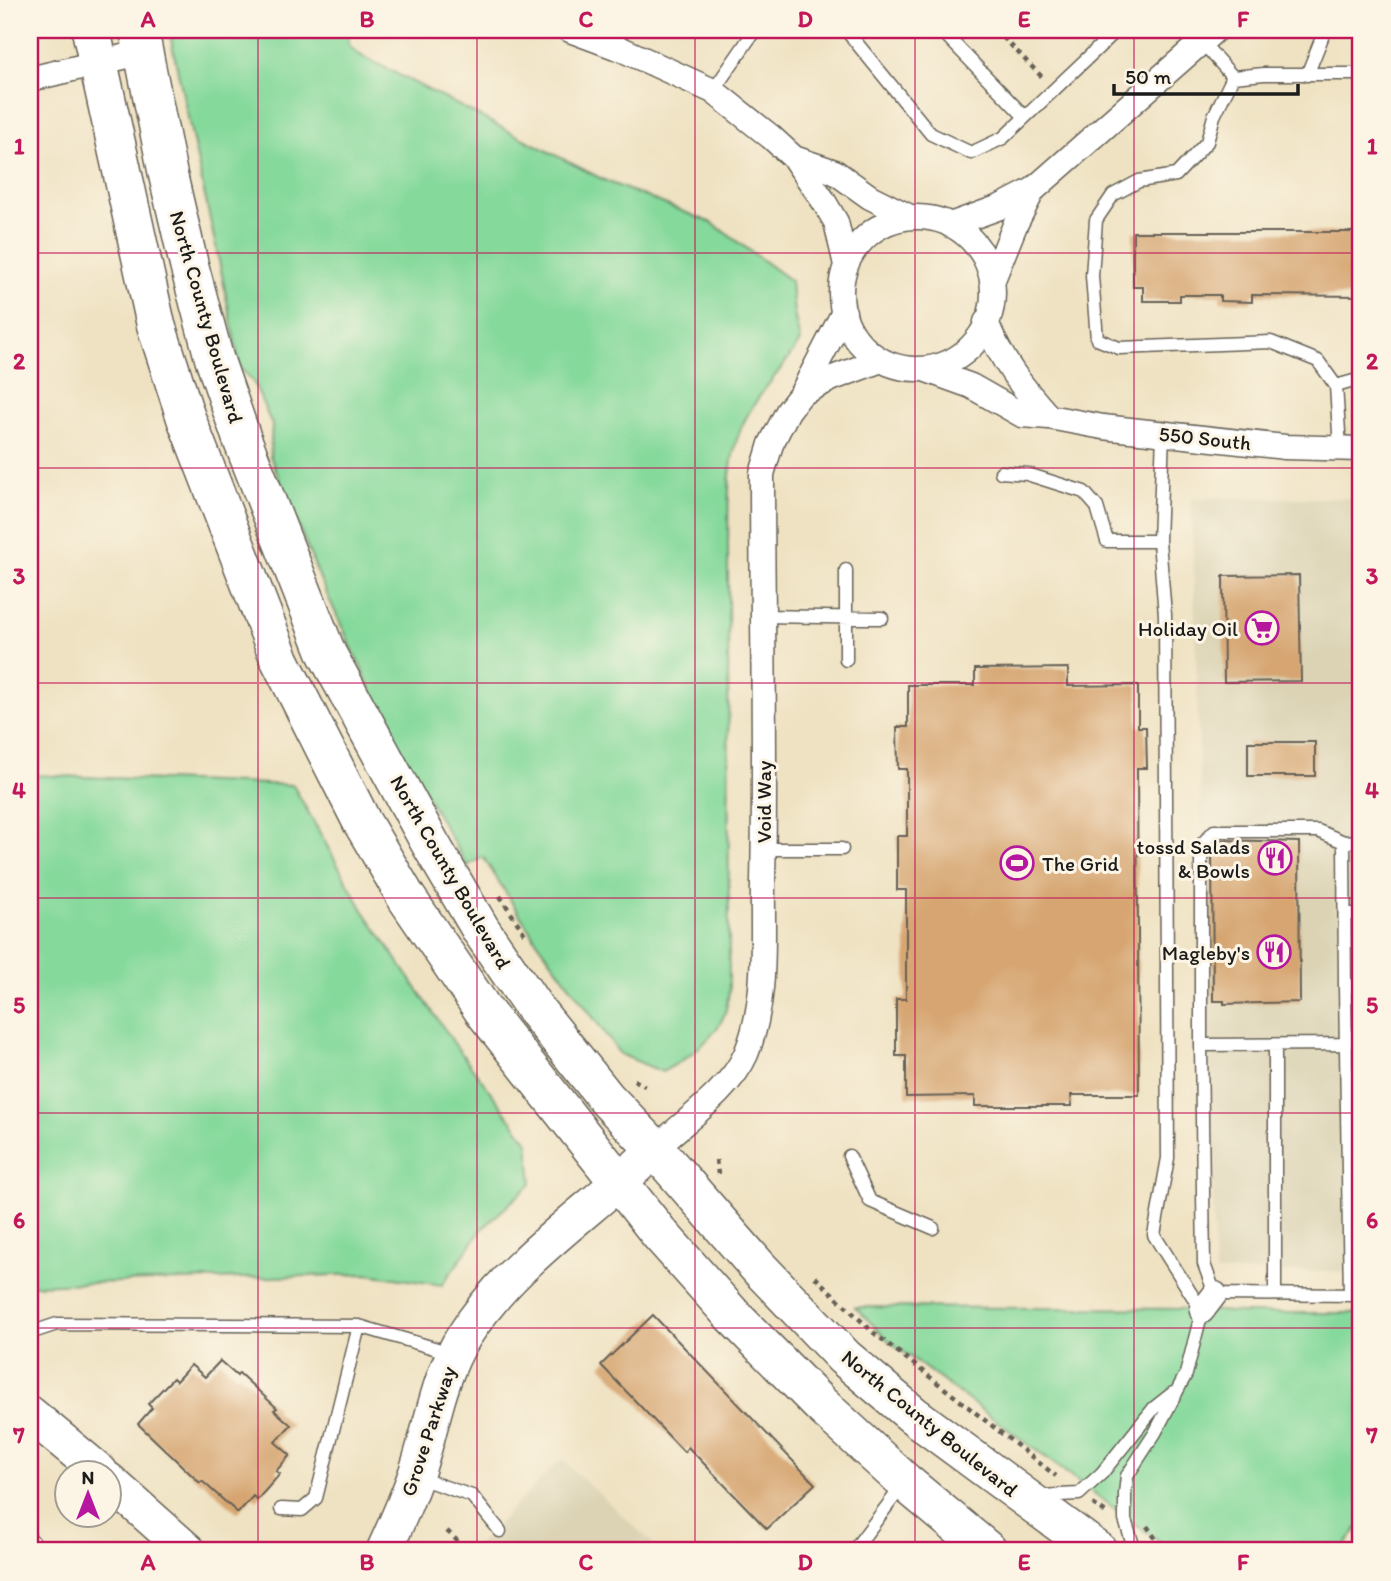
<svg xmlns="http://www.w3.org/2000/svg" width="1391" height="1581" viewBox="0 0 1391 1581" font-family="Itim,sans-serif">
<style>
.built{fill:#dbd3b4}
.green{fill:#85d99b;stroke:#507a5c;stroke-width:2}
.building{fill:#d6a571}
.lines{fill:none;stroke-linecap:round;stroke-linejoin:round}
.lane-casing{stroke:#666156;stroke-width:15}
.street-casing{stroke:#666156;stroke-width:27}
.secondary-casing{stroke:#666156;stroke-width:38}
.primary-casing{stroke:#666156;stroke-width:41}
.path{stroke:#666156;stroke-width:4.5;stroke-dasharray:5 5;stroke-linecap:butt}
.lane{stroke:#fff;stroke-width:12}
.street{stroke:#fff;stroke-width:24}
.secondary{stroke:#fff;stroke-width:35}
.primary{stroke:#fff;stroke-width:38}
.grid{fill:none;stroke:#c2185b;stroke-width:2;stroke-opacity:0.55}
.labels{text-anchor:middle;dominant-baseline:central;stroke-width:6;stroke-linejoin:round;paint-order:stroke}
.street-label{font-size:21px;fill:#1c1c1c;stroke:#fcf5e5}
.poi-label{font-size:21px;fill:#1c1c1c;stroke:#fcf5e5;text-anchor:end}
.neatline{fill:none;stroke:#c2185b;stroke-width:2.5}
.grid-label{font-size:23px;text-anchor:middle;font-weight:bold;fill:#c2185b}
</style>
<rect width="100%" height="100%" fill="#fcf5e5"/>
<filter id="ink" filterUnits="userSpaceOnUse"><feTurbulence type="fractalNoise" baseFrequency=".0143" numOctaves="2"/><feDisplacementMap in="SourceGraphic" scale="14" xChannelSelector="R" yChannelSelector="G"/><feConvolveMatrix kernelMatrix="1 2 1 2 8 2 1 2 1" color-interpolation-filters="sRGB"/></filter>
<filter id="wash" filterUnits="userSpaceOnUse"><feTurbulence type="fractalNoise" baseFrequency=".00686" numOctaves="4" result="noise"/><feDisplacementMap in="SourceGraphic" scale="28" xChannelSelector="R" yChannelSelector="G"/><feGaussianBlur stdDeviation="1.57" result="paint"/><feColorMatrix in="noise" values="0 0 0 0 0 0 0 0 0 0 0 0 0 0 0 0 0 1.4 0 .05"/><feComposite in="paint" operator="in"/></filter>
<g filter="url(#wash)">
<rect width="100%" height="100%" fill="#efe2c2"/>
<path class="built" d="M1191 498H1361V1272H1215Z
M561 1459 661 1551H471Z"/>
<path class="green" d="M169 30H348L349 46 358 54 606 181 712 223 791 281 794 313 800 341C782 372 753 397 740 431 726 466 729 507 728 543L729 991C728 998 727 1006 725 1013 716 1039 685 1060 662 1072L620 1054 534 937 483 857 467 866 394 739 320 579 270 456 272 425 254 383 240 368 222 275Z
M30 775 293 785 363 910 456 1046 528 1142 532 1183 483 1228 442 1285 367 1274 30 1285Z
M855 1307 1195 1309 1241 1313H1361V1523L1341 1551H1172L890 1342Z"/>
<g id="blocks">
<path class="building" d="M1133 232H1361V296L1252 295V302L1220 301V295H1180V301H1143V287H1133Z
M1299 575 1301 681 1224 682 1223 576Z
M1068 668V686L1138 685V727H1146L1147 768H1137L1139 1095H1071L1072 1106H975V1096L906 1097V1056H896V999H906V890H897V836H907V769H898L897 727H908V685H975V669Z
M1248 742H1315V776H1248Z
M1221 840 1299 842 1300 1002 1224 1004V1001H1213L1212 846Z
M653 1315 815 1484 767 1529 688 1447 684 1452 601 1365Z
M220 1361 237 1376 239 1373 277 1408 274 1410 291 1425 275 1442 290 1455 276 1471 280 1474 257 1500 253 1496 238 1513 202 1481 200 1483 138 1424 152 1408 148 1404 173 1378 176 1381 191 1365 205 1377Z"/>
</g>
</g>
<g filter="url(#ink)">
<use href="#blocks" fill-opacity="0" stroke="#666156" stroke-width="2"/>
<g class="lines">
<defs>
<path id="lane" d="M846 30 931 134 971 153 1003 138 1117 30
M941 30 1025 117
M1202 42 1233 77 1264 74H1361
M1307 75 1325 30
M1233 77 1214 116 1207 142 1176 175 1139 181 1113 195 1096 220 1092 276 1097 339 1119 348 1271 342 1318 361 1336 386
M713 91 755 30
M1340 448 1336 386 1361 379
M1001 472 1027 474 1084 492 1097 507 1107 541H1159
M846 570V660
M762 616 882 618
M1361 841 1344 842 1345 987H1361
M764 849H842
M1345 914H1361
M1345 987 1350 1295
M1346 1044 1201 1045 1204 1264 1215 1294 1361 1295
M1201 1045V845L1214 831H1318L1344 842
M849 1156 870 1201 933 1228
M1275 1294V1045
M30 1333 57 1324 359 1326 451 1353
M416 1477 472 1496 500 1531
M1040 1496 1079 1494 1102 1473 1154 1408 1173 1393
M281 1509 302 1510 316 1498 359 1326
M30 1538 41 1551
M853 1551 903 1485
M1135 1551 1125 1520V1494L1127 1476 1155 1433 1186 1374 1202 1311 1154 1235 1168 1158 1165 615 1159 541 1163 434"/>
<path id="street" d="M570 30 621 49 713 91 771 137 794 158 823 200 836 222 846 265
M30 79 144 52
M794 158 835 172 870 197 910 217
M841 293a76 76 0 1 1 152 0a76 76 0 1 1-152 0Z
M950 225 1000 207 1033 190 1215 30
M992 282 1015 225 1033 190
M986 322C1002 362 1021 386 1049 417
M924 369 971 386 1022 415 1049 417 1103 427 1285 447 1361 449
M802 393 833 378 881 360
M655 1149C684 1121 730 1091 746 1054 768 1000 762 938 763 882 766 746 762 610 762 474L771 444 788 411 802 393 844 312
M1202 1311 1215 1294"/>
<path id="secondary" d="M30 1414 100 1472
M108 1480 188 1551
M384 1551C395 1527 406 1502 415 1477 432 1429 437 1379 464 1336 512 1260 592 1211 655 1149"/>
<path id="primary" d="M91 30 156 325 186 418 280 660 362 822 406 897 483 1010 659 1233 733 1316 820 1404 905 1482 988 1551
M139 30 168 175 189 265 214 358 242 439 327 654 430 843 481 930 535 1009 607 1099 655 1149 758 1267 844 1357 913 1415 1098 1551"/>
</defs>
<use href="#lane" class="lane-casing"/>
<use href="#street" class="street-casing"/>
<use href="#secondary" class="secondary-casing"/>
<use href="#primary" class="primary-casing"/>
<path class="path" d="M996 30 1042 77
M500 896 526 936
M634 1080 645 1086
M716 1160 718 1174
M815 1277 874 1333 1056 1476
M1093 1504 1109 1515
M1147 1526 1164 1551
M447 1531 468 1551
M1347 1551 1361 1531"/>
<use href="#lane" class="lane"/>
<use href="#street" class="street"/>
<use href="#secondary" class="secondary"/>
<use href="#primary" class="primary"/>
</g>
</g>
<path class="grid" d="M258 30V1551M477 30V1551M695 30V1551M915 30V1551M1134 30V1551M30 253H1361M30 468H1361M30 683H1361M30 898H1361M30 1113H1361M30 1328H1361"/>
<defs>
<symbol id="supermarket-ring" viewBox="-11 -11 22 22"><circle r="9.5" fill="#fcf5e5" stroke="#b5179e" stroke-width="1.5"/><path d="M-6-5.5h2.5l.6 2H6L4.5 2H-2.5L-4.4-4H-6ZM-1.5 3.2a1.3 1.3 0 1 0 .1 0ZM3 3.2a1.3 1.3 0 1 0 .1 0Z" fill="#b5179e"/></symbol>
<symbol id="restaurant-ring" viewBox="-11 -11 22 22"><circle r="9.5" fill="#fcf5e5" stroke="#b5179e" stroke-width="1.5"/><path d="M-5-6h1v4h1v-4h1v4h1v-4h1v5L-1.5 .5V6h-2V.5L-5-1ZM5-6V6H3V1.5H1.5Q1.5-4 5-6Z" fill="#b5179e"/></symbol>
<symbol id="stadium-ring" viewBox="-11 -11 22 22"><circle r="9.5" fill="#fcf5e5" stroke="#b5179e" stroke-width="1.5"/><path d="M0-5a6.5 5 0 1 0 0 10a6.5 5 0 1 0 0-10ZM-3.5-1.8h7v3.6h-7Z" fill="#b5179e"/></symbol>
</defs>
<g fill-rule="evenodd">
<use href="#supermarket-ring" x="1243" y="609" width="38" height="38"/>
<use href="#restaurant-ring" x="1256" y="839" width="38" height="38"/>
<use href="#stadium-ring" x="998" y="844" width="38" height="38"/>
<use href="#restaurant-ring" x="1255" y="933" width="38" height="38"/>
</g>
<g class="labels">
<g class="street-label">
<text transform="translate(207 317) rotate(74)">North County Boulevard</text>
<text transform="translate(1205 438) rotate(6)">550 South</text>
<text transform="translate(763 802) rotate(-90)">Void Way</text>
<text transform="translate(451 872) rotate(60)">North County Boulevard</text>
<text transform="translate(930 1423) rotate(39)">North County Boulevard</text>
<text transform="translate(428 1431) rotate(-72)">Grove Parkway</text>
</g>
<g class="poi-label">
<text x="1238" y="628">Holiday Oil</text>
<text x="1250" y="846">tossd Salads<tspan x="1250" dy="24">&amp; Bowls</tspan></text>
<text x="1042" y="863" text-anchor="start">The Grid</text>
<text x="1250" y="952">Magleby's</text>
</g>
</g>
<rect width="1391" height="1581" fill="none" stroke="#fcf5e5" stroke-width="77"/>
<g transform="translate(88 1494)"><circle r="33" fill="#fcf5e5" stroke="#a29e95" stroke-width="2"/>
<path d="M0-5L12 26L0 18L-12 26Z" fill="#b5179e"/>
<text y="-10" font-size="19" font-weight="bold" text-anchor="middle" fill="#1c1c1c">N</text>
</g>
<path d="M1114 84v10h184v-10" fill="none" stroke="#1c1c1c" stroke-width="3.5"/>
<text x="1125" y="84" font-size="21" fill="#1c1c1c" stroke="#fcf5e5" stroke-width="5" paint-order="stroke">50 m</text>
<rect x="38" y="38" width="1314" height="1504" class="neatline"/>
<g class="grid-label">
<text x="148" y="27">A</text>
<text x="367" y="27">B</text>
<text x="586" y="27">C</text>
<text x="805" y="27">D</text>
<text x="1024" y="27">E</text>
<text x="1243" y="27">F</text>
<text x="19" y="154">1</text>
<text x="1372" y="154">1</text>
<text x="19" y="369">2</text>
<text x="1372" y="369">2</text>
<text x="19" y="584">3</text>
<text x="1372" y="584">3</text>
<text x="19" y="798">4</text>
<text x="1372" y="798">4</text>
<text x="19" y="1013">5</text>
<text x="1372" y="1013">5</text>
<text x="19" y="1228">6</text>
<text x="1372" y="1228">6</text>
<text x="19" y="1443">7</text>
<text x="1372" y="1443">7</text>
<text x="148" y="1570">A</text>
<text x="367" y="1570">B</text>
<text x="586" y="1570">C</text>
<text x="805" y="1570">D</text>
<text x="1024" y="1570">E</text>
<text x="1243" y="1570">F</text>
</g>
</svg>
